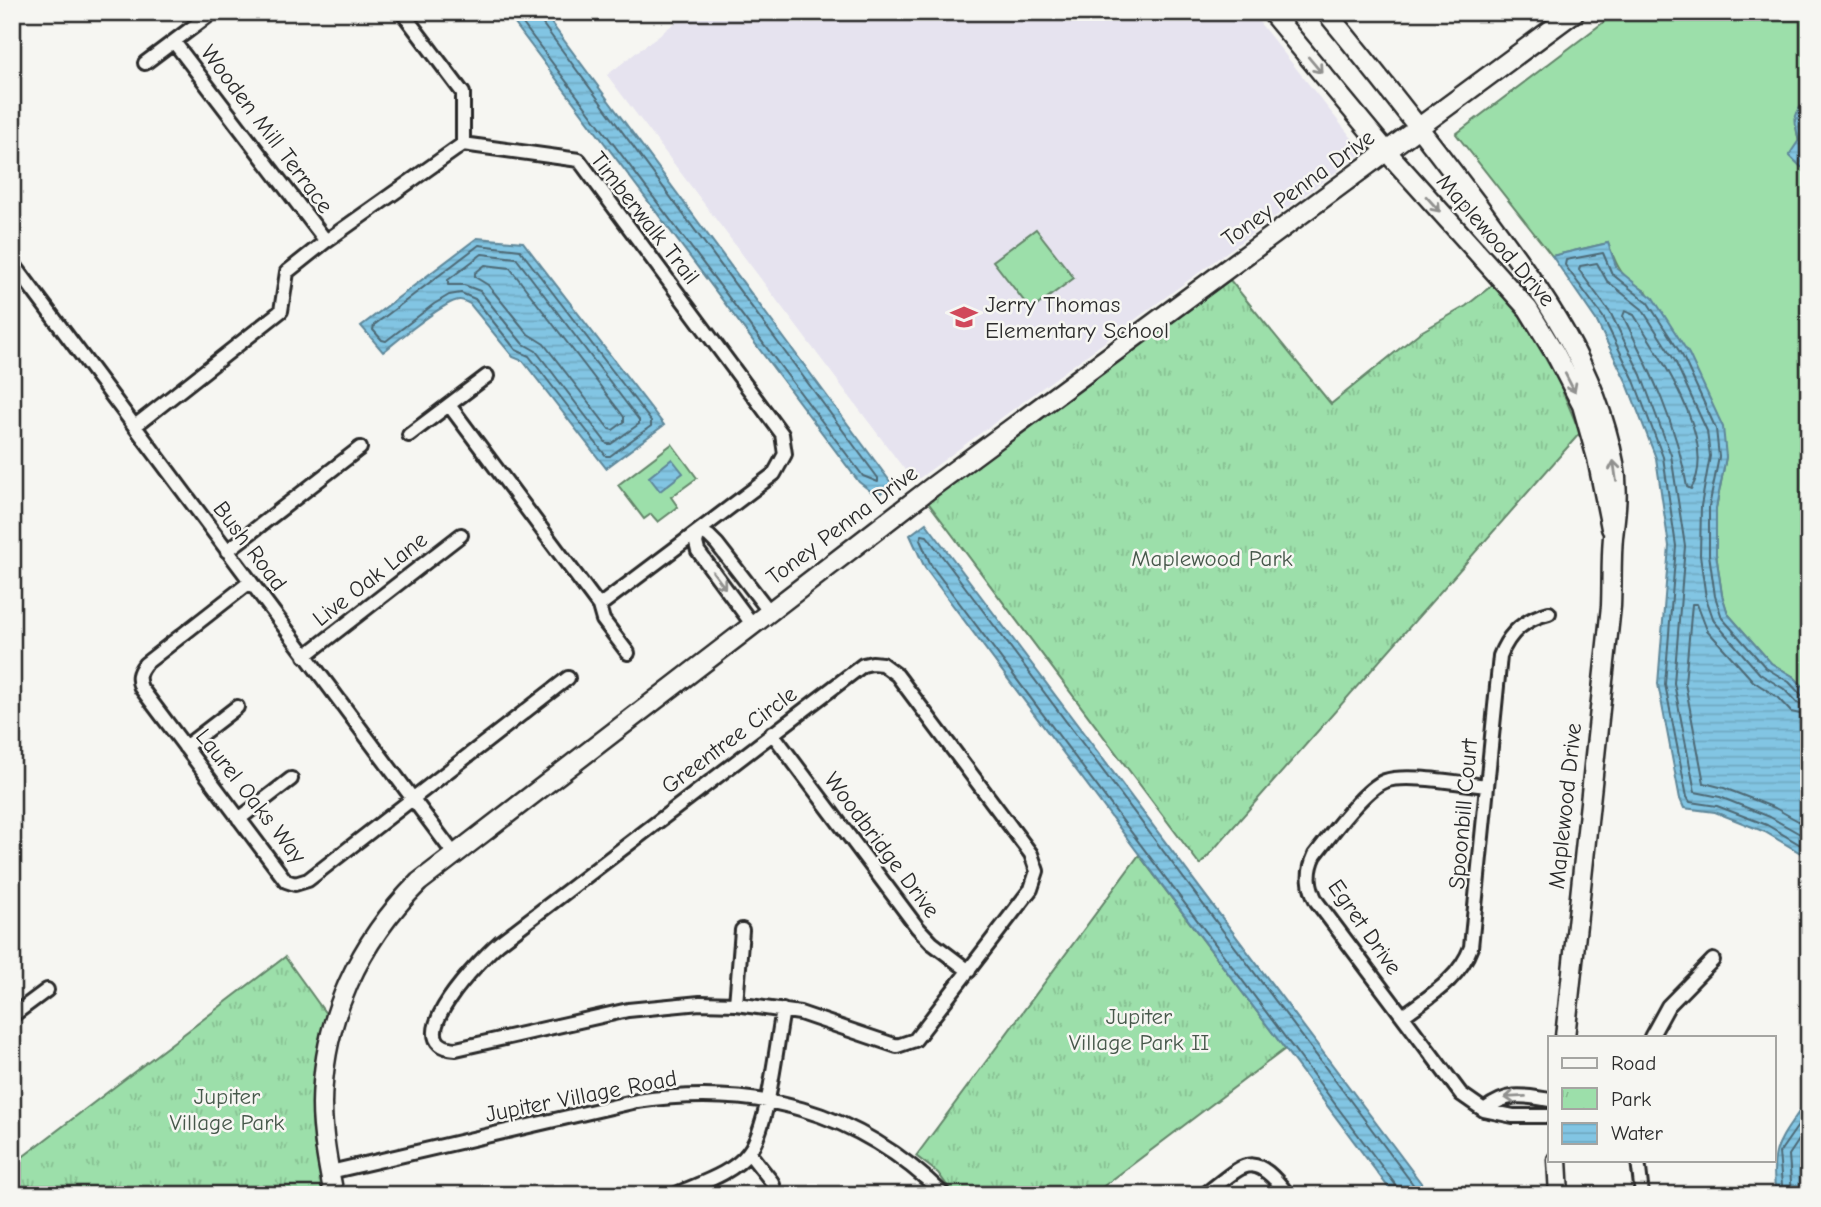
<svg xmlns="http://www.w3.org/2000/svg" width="1821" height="1207" viewBox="0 0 1821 1207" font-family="'Comic Neue',sans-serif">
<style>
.built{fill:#e6e3ef}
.grass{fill:#9cdfaa;stroke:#64856a;stroke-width:2}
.park{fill:url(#park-tufts);stroke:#64856a;stroke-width:2}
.water{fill:url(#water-rules);stroke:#5f8799;stroke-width:2}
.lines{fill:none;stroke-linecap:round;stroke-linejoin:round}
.shore{stroke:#4e6975;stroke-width:2}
.street-casing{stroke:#2b2b2b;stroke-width:18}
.secondary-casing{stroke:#2b2b2b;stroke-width:23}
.street{stroke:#f6f6f2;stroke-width:12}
.secondary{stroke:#f6f6f2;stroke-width:18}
.oneway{stroke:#90908e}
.labels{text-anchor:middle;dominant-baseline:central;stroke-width:5;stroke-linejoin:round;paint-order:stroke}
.street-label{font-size:23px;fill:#2b2b2b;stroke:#f6f6f2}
.poi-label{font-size:23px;fill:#2b2b2b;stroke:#f6f6f2;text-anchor:start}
.park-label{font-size:23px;fill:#47584b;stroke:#f6f6f2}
</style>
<defs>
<pattern id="park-tufts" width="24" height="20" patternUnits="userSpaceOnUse" patternTransform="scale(1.75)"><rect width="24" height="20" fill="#9cdfaa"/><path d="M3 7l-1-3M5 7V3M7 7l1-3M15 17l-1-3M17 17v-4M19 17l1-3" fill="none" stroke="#87c092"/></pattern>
<pattern id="water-rules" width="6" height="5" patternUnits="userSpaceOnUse" patternTransform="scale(1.75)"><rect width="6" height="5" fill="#82c5e3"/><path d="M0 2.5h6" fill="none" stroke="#70a9c3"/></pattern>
</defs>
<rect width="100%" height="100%" fill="#f6f6f2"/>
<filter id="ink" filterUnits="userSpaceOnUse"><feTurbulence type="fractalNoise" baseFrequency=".0143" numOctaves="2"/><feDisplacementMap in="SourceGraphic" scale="14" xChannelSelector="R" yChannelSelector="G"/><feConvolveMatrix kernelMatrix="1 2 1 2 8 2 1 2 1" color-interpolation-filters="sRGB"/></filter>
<g filter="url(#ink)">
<path class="built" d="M689 12H1251L1363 152 914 482 607 75Z"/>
<path class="grass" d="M1617 12H1809V97C1794 114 1794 117 1798 138 1800 147 1800 157 1801 166L1809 168 1807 216 1809 222V693L1794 677 1771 663 1728 614 1722 595 1716 554V508L1726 457 1647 292C1621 277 1618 270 1608 243L1552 256 1456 134Z
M1036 229 1074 278 1031 310 993 261Z
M672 444 697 478 671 497 678 507 658 522 651 514 644 519 618 485Z"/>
<path class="park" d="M1230 280 1331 404 1419 333 1466 306 1495 283 1518 312 1558 380 1580 433 1200 865 927 501Z
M1139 855 1285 1049 1092 1195H954L938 1173 916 1156Z
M285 957 326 1014 315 1068 314 1142 324 1195H12V1165Z"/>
<path class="water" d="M506 12H543L892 484 877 496 859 482Z
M1809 97V168L1801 167 1789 155 1799 140C1793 118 1793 114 1809 97Z
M477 238 523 242 664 425 606 468 523 361 513 357 470 304C467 303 464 300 460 300 446 299 396 342 383 352L361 326Z
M1608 243 1617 269 1653 298 1689 354 1723 427 1726 457 1716 508V554L1722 595 1728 614 1771 663 1794 677 1809 693V858L1765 832 1715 812 1684 808 1680 799 1658 684 1669 546 1656 458 1626 381 1596 320 1552 256Z
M672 459 683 473 660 491 649 477Z
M926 523 1430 1195H1394L925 568 910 535Z
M1809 1096V1195H1776C1768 1142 1784 1138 1809 1096Z"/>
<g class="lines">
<path class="shore" d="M514 12 863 476 878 482V478L539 19 538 12
M479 245 520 250 651 421V426L610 456H606L529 356 516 350 475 299 461 293 449 295 434 304 386 341 382 340 373 330 374 325Z
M482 254 516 258 639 420V424L611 444H607L536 351 522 343 480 291 464 285H448V280Z
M485 265 510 268 624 417V422L613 430 609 429 544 344 528 334 488 285 475 277V273Z
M1625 311 1634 315C1659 356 1720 442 1691 489L1687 487C1677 425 1651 372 1623 316Z
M1809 697 1802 696 1789 682 1766 668 1722 618 1715 596 1709 554V507L1719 457 1716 429 1683 357 1648 303 1612 274 1603 253 1566 260 1565 265 1603 317 1633 378 1663 457 1676 546 1665 684 1687 797 1690 802 1717 806 1767 825 1809 850
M1809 706 1797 703 1784 689 1760 674 1714 621 1706 598 1700 555 1701 506 1710 456 1707 431 1675 361 1642 309 1607 281 1597 263 1580 266 1579 270 1611 314 1641 375 1671 455 1685 546 1674 683 1695 792 1720 797 1770 817 1809 839
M1809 716 1791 712 1777 697 1753 681 1707 630 1697 604H1692L1685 683 1704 783 1724 788 1775 808 1809 827
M1399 1195 1398 1188 931 565 920 540 922 535 927 536 1421 1195
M1783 1195 1779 1153 1809 1110
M1792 1195 1789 1155 1809 1125"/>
<defs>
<path id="street" d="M402 12 463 93V144
M174 42 326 241
M145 63 213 12
M12 262 454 854
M449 405 599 606 603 620 628 653
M135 426 281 311 287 272 326 241 463 144 579 160 782 434 785 454 774 474 599 606
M409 435 487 376
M227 551 360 448
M250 582 145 664C138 673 137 678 141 688L286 881 295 884 308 880 568 678
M752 624 698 551 696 543 699 531 709 536 717 544 769 611
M305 656 461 535
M872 663 882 664 897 675 1031 854 1037 871 1031 889 915 1040 897 1046 800 1013 736 1004 700 1003 628 1010 456 1049C395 1045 484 956 499 943L863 665Z
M772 733 917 927 932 943 969 971
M185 747 237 707
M1487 786C1463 784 1406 773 1385 781 1364 789 1330 836 1315 855 1307 872 1308 886 1317 902L1461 1094 1484 1110 1513 1116H1550
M239 819 291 779
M736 1004 742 930
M12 1016 47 990
M1403 1016C1429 996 1459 980 1471 947L1500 656C1509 632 1525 619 1549 613
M1651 1037 1668 1006 1713 960
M1484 1110C1508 1092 1521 1095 1550 1100
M749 1153 772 1182 776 1195
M1638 1160 1642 1195
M330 1172 637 1101C755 1084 857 1109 944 1195
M674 1195C698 1184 733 1174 749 1152 769 1126 776 1045 783 1010
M1204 1195C1244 1165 1252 1147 1288 1195"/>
<path id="secondary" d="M1271 12 1387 152 1528 309 1555 353 1582 405 1597 458 1611 528
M1326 12C1378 75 1428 139 1477 204 1538 287 1594 359 1614 463 1619 489 1616 511 1613 537 1611 559 1612 583 1611 606L1565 1037
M1557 1160 1559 1195
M334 1195C328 1165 322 1134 322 1104 323 1018 359 942 419 882L932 487 1575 12"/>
</defs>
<use href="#street" class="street-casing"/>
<use href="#secondary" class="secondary-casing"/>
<use href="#street" class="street"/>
<use href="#secondary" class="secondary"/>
</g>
<defs><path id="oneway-shaft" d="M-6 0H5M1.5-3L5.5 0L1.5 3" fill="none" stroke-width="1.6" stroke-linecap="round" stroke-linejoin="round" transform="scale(1.75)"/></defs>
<g class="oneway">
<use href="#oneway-shaft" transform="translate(1315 65) rotate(50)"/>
<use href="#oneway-shaft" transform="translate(1433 204) rotate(48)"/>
<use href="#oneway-shaft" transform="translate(1570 383) rotate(63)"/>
<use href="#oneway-shaft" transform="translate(1615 471) rotate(-98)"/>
<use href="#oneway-shaft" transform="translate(719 580) rotate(53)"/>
<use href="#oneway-shaft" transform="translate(1515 1097) rotate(177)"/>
</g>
</g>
<defs>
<symbol id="school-bare" viewBox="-9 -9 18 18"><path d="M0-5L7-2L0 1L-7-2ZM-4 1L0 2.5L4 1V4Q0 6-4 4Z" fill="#d1495b" stroke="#f6f6f2" stroke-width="2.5" paint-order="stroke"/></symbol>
</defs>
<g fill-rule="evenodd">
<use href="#school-bare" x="945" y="298" width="38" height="38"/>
</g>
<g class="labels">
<g class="street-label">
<text transform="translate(267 129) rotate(53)">Wooden Mill Terrace</text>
<text transform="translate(1298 188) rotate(-36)">Toney Penna Drive</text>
<text transform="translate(645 218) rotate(52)">Timberwalk Trail</text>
<text transform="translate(1496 240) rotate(49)">Maplewood Drive</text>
<text transform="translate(842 525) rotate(-37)">Toney Penna Drive</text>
<text transform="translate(250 546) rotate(53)">Bush Road</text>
<text transform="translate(370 579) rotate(-38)">Live Oak Lane</text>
<text transform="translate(729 740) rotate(-37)">Greentree Circle</text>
<text transform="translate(251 796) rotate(52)">Laurel Oaks Way</text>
<text transform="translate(1565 806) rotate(-84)">Maplewood Drive</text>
<text transform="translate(1463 814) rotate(-85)">Spoonbill Court</text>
<text transform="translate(882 845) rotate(53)">Woodbridge Drive</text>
<text transform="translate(1365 927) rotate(55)">Egret Drive</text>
<text transform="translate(581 1096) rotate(-11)">Jupiter Village Road</text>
</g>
<g class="poi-label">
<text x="985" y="304">Jerry Thomas<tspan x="985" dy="26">Elementary School</tspan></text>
</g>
<g class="park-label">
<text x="1212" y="558">Maplewood Park</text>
<text x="1139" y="1016">Jupiter<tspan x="1139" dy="26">Village Park II</tspan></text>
<text x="227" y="1096">Jupiter<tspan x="227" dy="26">Village Park</tspan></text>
</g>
</g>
<rect width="1821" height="1207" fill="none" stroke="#f6f6f2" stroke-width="42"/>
<rect x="21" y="21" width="1779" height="1165" fill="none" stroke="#2b2b2b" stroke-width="2.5" filter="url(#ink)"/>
<rect x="1548" y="1036" width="228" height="126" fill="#f6f6f2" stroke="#a5a5a2" stroke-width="2"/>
<rect x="1562" y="1058" width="35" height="10" fill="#f6f6f2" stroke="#a5a5a2" stroke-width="2"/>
<text x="1611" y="1070" font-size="21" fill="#2b2b2b">Road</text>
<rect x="1562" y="1088" width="35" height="21" fill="url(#park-tufts)" stroke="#a5a5a2" stroke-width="2"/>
<text x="1611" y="1106" font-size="21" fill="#2b2b2b">Park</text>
<rect x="1562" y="1123" width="35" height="21" fill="url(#water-rules)" stroke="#a5a5a2" stroke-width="2"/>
<text x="1611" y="1140" font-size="21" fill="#2b2b2b">Water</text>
</svg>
